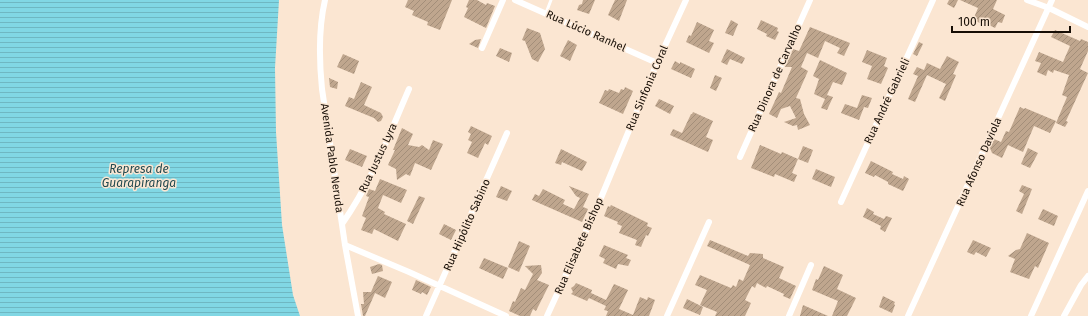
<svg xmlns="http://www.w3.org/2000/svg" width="1088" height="316" viewBox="0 0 1088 316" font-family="'Fira Sans',sans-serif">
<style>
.water{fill:url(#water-rules)}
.building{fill:url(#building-hatch)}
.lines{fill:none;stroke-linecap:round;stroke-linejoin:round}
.lane{stroke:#fff;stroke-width:3}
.street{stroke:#fff;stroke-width:6}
.labels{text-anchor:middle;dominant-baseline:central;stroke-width:3;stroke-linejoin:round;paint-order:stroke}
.street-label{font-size:11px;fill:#160d05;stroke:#fbe6d2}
.water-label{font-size:12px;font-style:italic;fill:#224a50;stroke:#fbe6d2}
</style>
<defs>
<pattern id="water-rules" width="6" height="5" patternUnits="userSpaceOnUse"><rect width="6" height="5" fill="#81d7e4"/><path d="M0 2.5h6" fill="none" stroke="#6fb7c2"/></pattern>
<pattern id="building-hatch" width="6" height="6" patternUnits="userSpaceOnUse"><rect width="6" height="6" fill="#bfa68e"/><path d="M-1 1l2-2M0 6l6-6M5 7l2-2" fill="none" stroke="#a38e79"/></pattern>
</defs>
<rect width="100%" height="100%" fill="#fbe6d2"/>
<path class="water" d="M0 0H279L275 68 276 132 282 225 293 295 300 316H0Z"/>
<path class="building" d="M408 0H452L440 30 427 25 428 22 412 15 414 11 405 7Z
M469 0H477L486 5 487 3 495 6 486 28 464 17 468 8 466 7Z
M583 0H595L589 14 577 10 579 5 582 4Z
M615 0H627L619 21 608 15Z
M949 0H958L954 8 947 4Z
M960 0H997L993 9 1005 15 1002 23 998 22 995 28 981 21 980 23 973 20 978 8Z
M731 20 738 24 733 36 725 33Z
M761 20 778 28 777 31 779 32 775 40 766 36 767 34 757 29Z
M697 22 714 30 709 41 714 43 709 53 686 42 689 35 691 36Z
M810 27 850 43 844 56 837 53 840 48 825 41 818 58 807 53 801 67 808 71 796 98 800 99 804 114 810 125 798 130 797 125 793 126 784 122 796 118 790 106 781 109 777 118 769 114 779 92 781 93 792 67H785L793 49 799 51Z
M527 28 540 33 545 49 538 62 532 59 525 41 522 40Z
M1055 30 1080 41 1081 39 1088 42V51L1080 69 1088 73 1066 121 1068 122 1065 127 1056 123 1067 97 1062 95 1069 75 1054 70 1053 73 1048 70 1046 76 1037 72 1041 63 1035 61 1039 52 1063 62 1070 46 1051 37Z
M481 39 478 48 469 44 475 40Z
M568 40 577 45 570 61 560 56Z
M919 42 923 44 917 56 913 54Z
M500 48 512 53 509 62 496 56Z
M727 49 745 58 742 64 730 59 727 65 721 62Z
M867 50 887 58 884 66 888 68 881 84 867 79 872 66 862 62Z
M343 54 359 61 354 74 337 67Z
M947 56 959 62 953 74 956 75 945 101 939 98 946 84 927 75 915 102 908 99 918 76 913 74 917 67 924 70 927 63 940 69Z
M820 60 847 73 842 85 833 82 827 95 833 97 827 110 821 108 825 99 814 94 819 79 813 76Z
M675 61 680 64V62L695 69 691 78 671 69Z
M715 75 722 78 716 91 710 88Z
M329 78 338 82 337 89 330 87Z
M361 82 372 87 364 105 381 113 383 117 381 121 378 122 374 118 345 106 349 97 354 99Z
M625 87 633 91 623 114 599 103 605 90 608 91 609 89 619 93 621 89 624 90Z
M862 95 872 98 868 108 864 107 859 120 841 113 845 104 857 108Z
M659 99 674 106 670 114 655 106Z
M1020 107 1024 109 1025 108 1056 121 1050 133 1034 126 1023 152 1008 145 1002 158 992 153 990 148 994 139 1001 142 1006 131 1009 132Z
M693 112 713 121 706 137 713 140 708 152 670 135 673 129 682 133 691 114H692Z
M471 126 492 136 488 145 485 143 478 158 467 153 472 142 468 140 471 134 468 132Z
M402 128 413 134 408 145 419 147 422 145 429 150 433 140 443 144 431 170 415 163 410 176 406 174 397 180 396 169 388 165 395 150H393Z
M760 145 781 154 782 152 798 159 792 173 797 175 794 182 775 174 774 177 751 168Z
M803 146 813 150 808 163 798 159Z
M1028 148 1038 153 1030 168 1021 164Z
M350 149 367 156 362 167 345 160Z
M561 149 587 162 582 171 562 162 561 165 555 163Z
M871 161 893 172 892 174 903 179 904 176 909 179 903 191 888 184V182L875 175 874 177 865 173Z
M816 169 835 177 831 187 812 179Z
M380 179 407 190 401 203 383 195 378 208 385 212 384 214 406 224 398 241 374 229 372 234 361 230 366 218 362 216 369 197 366 196 369 189 375 191Z
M1022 185 1032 189 1022 214 1016 211 1024 194 1019 191Z
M501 186 512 191 507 201 496 197Z
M569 186 589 194 583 207 588 209 582 222 532 200 535 194 539 196 543 189 565 200 563 204 574 209 580 198 576 196Z
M419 196 425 198 413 224 407 221Z
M611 205 648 223 647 226 652 228 648 236 646 235 641 247 635 245 637 240 619 233 622 226 617 224 618 222 604 216 608 206 610 207Z
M867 208 874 212 873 214 884 219 886 216 892 218 885 232 880 229 881 226 863 217Z
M1043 209 1058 216 1054 226 1038 219Z
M444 224 456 230 451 240 439 234Z
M1027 233 1049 243 1038 268 1035 266 1029 279 1010 272 1015 259 1008 256 1016 250 1020 249Z
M710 240 748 256 750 253 763 254V258L784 267 779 278 796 286 790 299 783 296 784 294 767 286 766 288 757 283 755 288 752 286 745 300 751 303 745 316H715L717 312 700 305 707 290 695 285 700 275 731 288 733 285 736 287 739 279 743 281 750 265 707 246Z
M973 240 991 248 986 257 976 252 974 255 967 252Z
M519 241 530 246 519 272 508 267Z
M604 245 628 255 626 258 631 260 628 266 618 264 616 269 603 263 605 259 599 256Z
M484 258 508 268 503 279 479 268Z
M379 264 382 265 383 271 372 274 370 267Z
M541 265 542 273 537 280 549 285 536 311 533 309 530 316H520L509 311 513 301 515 302 521 288 525 290 533 274 525 266Z
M824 266 843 275 837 289 856 298 847 316H832L838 301 812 290 816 279 818 280Z
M378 276 392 282 385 298 375 293 365 316H363L361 304H364L363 292H371Z
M416 280 431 287 427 295 422 292 421 294 412 290Z
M576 283 592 290 591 293 606 300 614 284 628 290 619 309 633 315 640 297 647 300 648 297 655 300 649 316H606L608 311 604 310 606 306 589 298 587 301 571 294 573 292 571 288 574 286Z
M883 296 895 302 894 304 895 305 892 313 879 307Z
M687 299 703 307 700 315 683 308Z
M803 305 828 316H800Z"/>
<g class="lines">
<path class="lane" d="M546 13 551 0"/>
<path class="street" d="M325 0C318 30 319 59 322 89L345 245 358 316
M515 0 657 63
M1027 0 1049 8 1088 27
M482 48 503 0
M740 157 810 0
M841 202 933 0
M342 224C371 183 389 135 409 89
M345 245 409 272 506 316
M426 316 507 133
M547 316 598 205 657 63 686 0
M667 316 709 222
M789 316 811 265
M908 316 1052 0
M1031 316 1088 191
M1064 316 1081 285 1088 276"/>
</g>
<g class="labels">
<g class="street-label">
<text transform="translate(586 31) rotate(24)">Rua Lúcio Ranhel</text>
<text transform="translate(775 78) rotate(-66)">Rua Dinora de Carvalho</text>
<text transform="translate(647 88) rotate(-67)">Rua Sinfonia Coral</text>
<text transform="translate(887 101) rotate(-65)">Rua André Gabrieli</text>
<text transform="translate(332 158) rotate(82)">Avenida Pablo Neruda</text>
<text transform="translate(378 158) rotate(-65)">Rua Justus Lyra</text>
<text transform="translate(979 162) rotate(-66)">Rua Afonso Daviola</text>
<text transform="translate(467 225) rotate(-66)">Rua Hipólito Sabino</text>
<text transform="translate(579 246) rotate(-66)">Rua Elisabete Bishop</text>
</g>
<g class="water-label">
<text x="139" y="169">Represa de<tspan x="139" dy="14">Guarapiranga</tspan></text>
</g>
</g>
<path d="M952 26v6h118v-6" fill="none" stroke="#160d05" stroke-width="2"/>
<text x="958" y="26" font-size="12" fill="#160d05" stroke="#fbe6d2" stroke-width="3" paint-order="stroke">100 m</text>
</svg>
